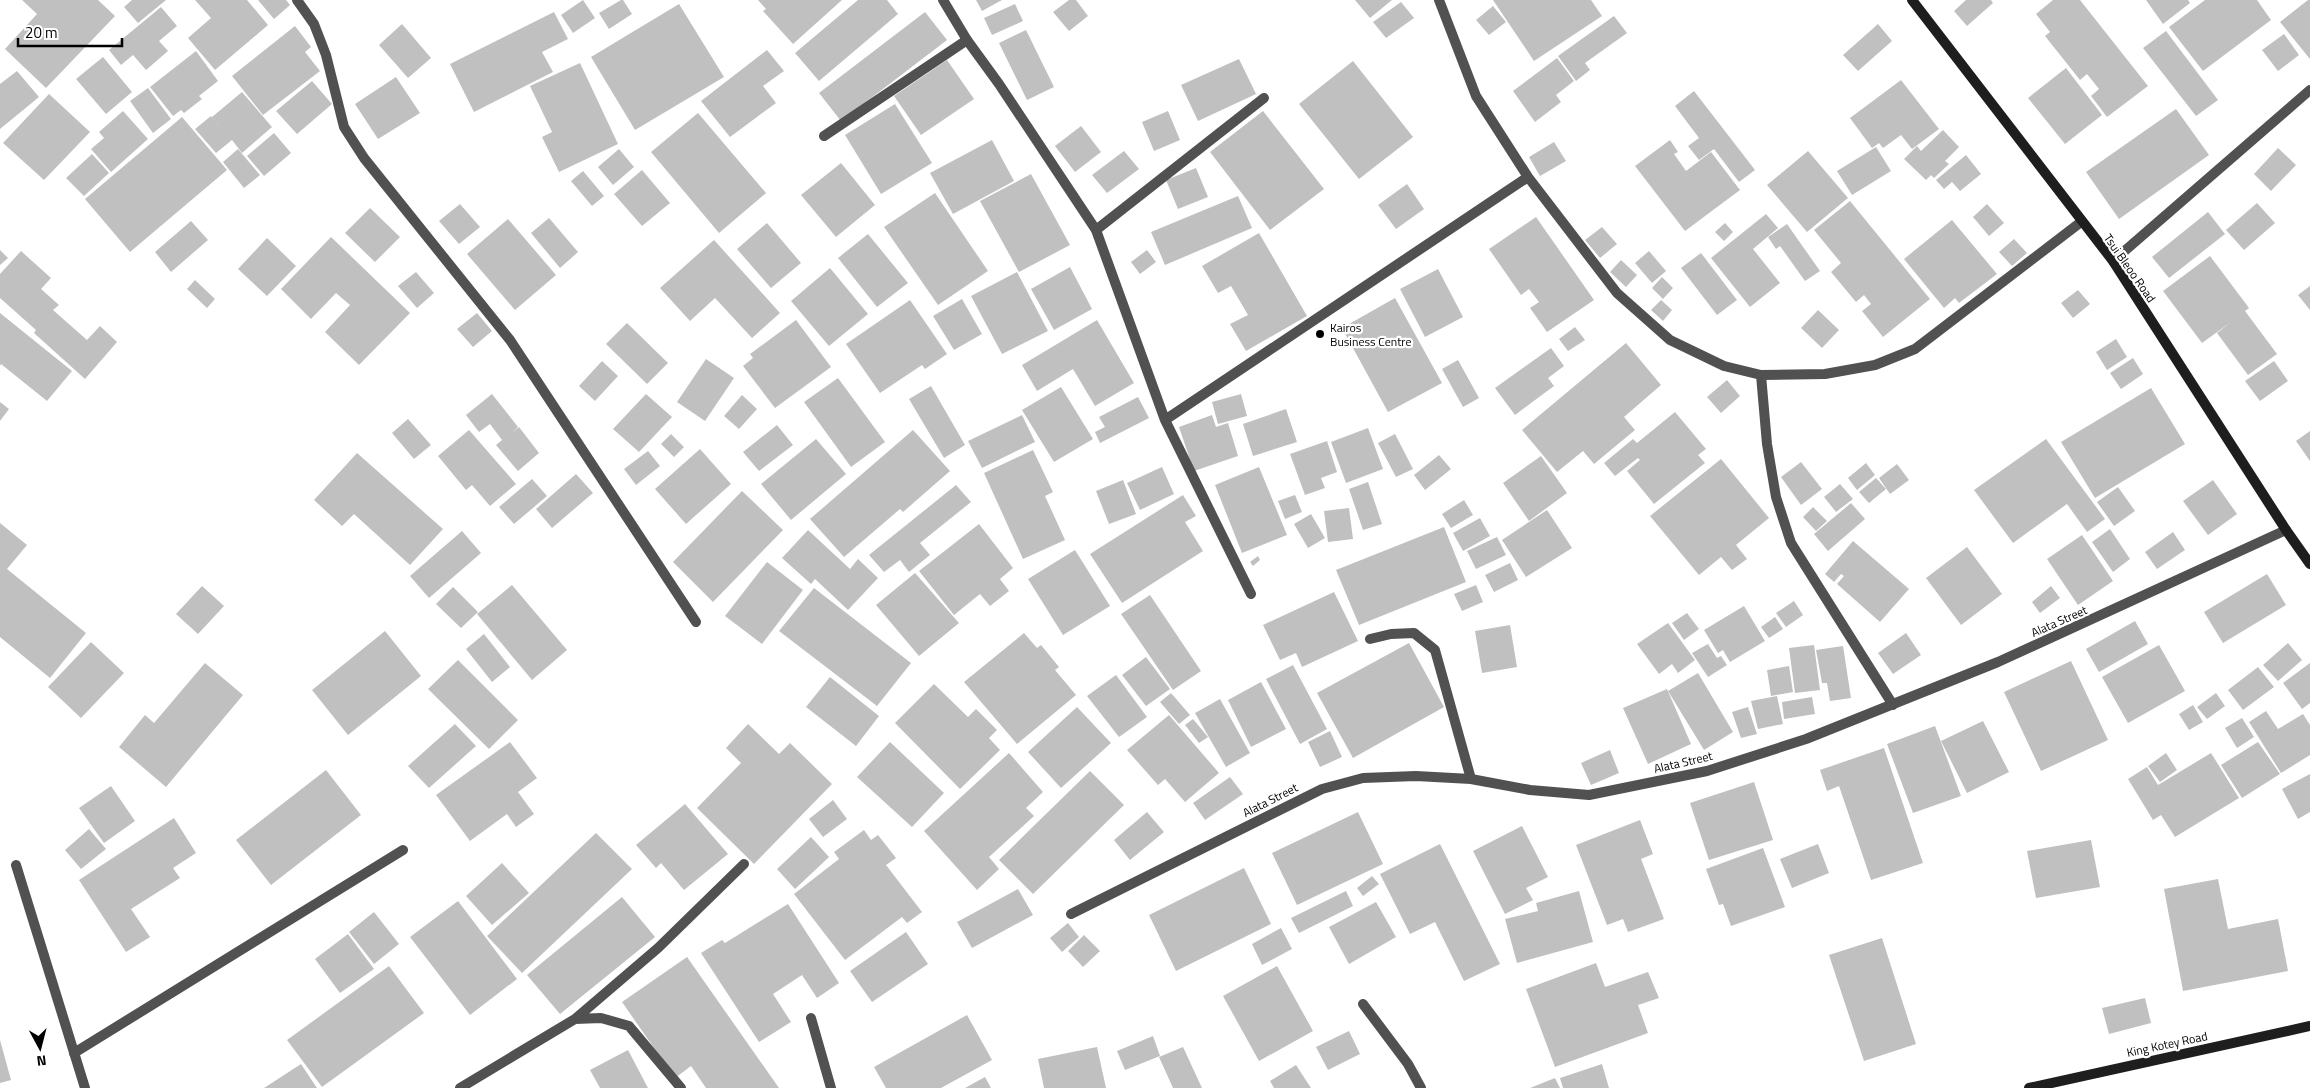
<svg xmlns="http://www.w3.org/2000/svg" width="2310" height="1088" viewBox="0 0 2310 1088" font-family="'Titillium Web',sans-serif">
<style>
.building{fill:#c0c0c0}
.lines{fill:none;stroke-linecap:round;stroke-linejoin:round}
.lane{stroke:#515151;stroke-width:10}
.street{stroke:#515151;stroke-width:10}
.secondary{stroke:#1e1e1e;stroke-width:10}
.poi-dot{fill:#000;stroke:#fff;stroke-width:2}
.labels{text-anchor:middle;dominant-baseline:central;stroke-width:4.5;stroke-linejoin:round;paint-order:stroke}
.street-label{font-size:12px;fill:#000;stroke:#fff}
.poi-label{font-size:12px;fill:#000;stroke:#fff;text-anchor:start}
</style>
<rect width="100%" height="100%" fill="#fff"/>
<path class="building" d="M22 0H98L115 16 46 88 5 49 37 14Z
M132 0H166L138 23 124 7Z
M195 0H247L268 25 215 70 188 38 211 18Z
M258 0H286L290 5 274 19Z
M583 0 595 18 573 33 561 15Z
M621 0H623L632 14 609 29 599 13Z
M758 0H842L793 44 763 11 766 9Z
M858 0H887L898 14 819 81 795 53Z
M976 0H1002L982 11Z
M1069 0H1076L1088 16 1069 31 1053 12Z
M1355 0H1392L1370 18Z
M1493 0H1591L1602 16 1534 61Z
M1966 0H1991L1993 3 1967 26 1954 11Z
M2053 0H2080L2148 86 2107 117 2091 96 2099 89 2087 74 2080 80 2045 36 2050 32 2036 14Z
M2146 0H2188L2190 3 2163 24Z
M2205 0H2257L2271 20 2203 71 2169 27Z
M2308 0H2310V59L2280 22Z
M1401 2 1414 18 1386 38 1373 22Z
M679 4 724 77 635 130 591 57Z
M1015 4 1023 21 992 35 984 18Z
M1493 6 1506 22 1489 35 1476 20Z
M161 7 177 26 159 41 168 51 146 70 133 55 121 65 109 50Z
M554 12 568 39 542 52 553 72 474 112 450 64Z
M925 12 947 40 841 121 819 93Z
M1614 16 1627 33 1585 63 1590 70 1576 81 1558 56Z
M402 24 431 58 408 78 379 45Z
M1878 24 1892 41 1858 71 1843 55Z
M295 26 311 47 305 52 320 71 263 115 232 76Z
M1026 30 1054 87 1027 100 999 43Z
M2166 31 2218 100 2196 116 2143 48Z
M2284 34 2299 55 2278 71 2262 50Z
M767 50 784 71 763 86 776 103 730 137 701 101Z
M196 51 218 81 199 96 202 99 184 113 181 110 173 116 150 87Z
M103 57 132 92 106 114 76 79Z
M1557 58 1574 81 1556 95 1561 102 1535 122 1513 91Z
M1239 59 1256 94 1198 121 1181 85Z
M947 60 974 99 921 135 894 96Z
M1353 61 1413 137 1359 179 1299 104Z
M580 63 618 144 559 172 542 137 552 132 530 86Z
M2066 68 2102 115 2065 144 2028 98Z
M17 71 39 97 0 129V84Z
M396 77 420 113 378 139 355 104Z
M1901 80 1939 129 1912 149 1901 135 1883 148 1879 143 1872 148 1850 118Z
M312 81 332 104 297 134 276 111Z
M148 88 171 119 153 133 130 101Z
M1694 91 1755 170 1739 182 1714 149 1699 160 1688 146 1699 138 1675 106Z
M242 92 272 127 242 153 232 140 216 153 195 129 211 116 228 136 212 117Z
M49 94 90 132 44 180 3 143Z
M895 104 932 163 881 194 845 135Z
M2176 109 2209 155 2119 219 2086 172Z
M123 111 148 139 111 172 91 149 104 138 99 132Z
M1168 111 1180 140 1154 151 1142 122Z
M1263 111 1324 189 1270 230 1210 152Z
M698 113 766 193 719 233 651 152Z
M182 117 227 170 130 252 85 199Z
M1081 126 1101 152 1075 172 1055 146Z
M1943 130 1959 147 1945 161 1949 164 1934 178 1931 175 1926 180 1904 159 1917 146 1921 151Z
M274 133 291 153 264 176 247 156Z
M992 140 1014 181 953 214 930 173Z
M1670 140 1678 152 1674 154 1686 171 1711 152 1740 190 1685 231 1635 166Z
M1554 142 1566 161 1540 176 1529 157Z
M1876 147 1891 171 1852 195 1837 171Z
M2278 148 2296 165 2271 191 2254 174Z
M238 149 260 175 244 188 223 162Z
M619 149 634 167 613 185 598 167Z
M1124 151 1139 169 1107 193 1092 175Z
M1808 151 1848 198 1807 232 1767 185Z
M92 154 109 173 84 196 66 178Z
M1966 155 1981 174 1960 191 1952 182 1944 189 1936 180Z
M841 163 875 205 836 237 801 195Z
M1196 168 1208 197 1178 209 1166 180Z
M642 170 670 203 642 226 614 194Z
M583 171 604 196 592 206 571 181Z
M1031 174 1070 245 1019 272 980 201Z
M1407 184 1424 209 1396 229 1378 205Z
M935 193 988 271 938 305 884 227Z
M1238 196 1252 228 1165 265 1151 232Z
M1850 201 1930 299 1883 337 1862 311 1871 304 1864 295 1856 302 1831 272 1841 263 1814 230Z
M2257 203 2275 223 2244 250 2226 230Z
M460 204 480 227 459 244 439 221Z
M1987 204 2004 223 1989 236 1973 217Z
M370 208 400 237 375 262 345 233Z
M2208 212 2225 234 2169 278 2152 257Z
M1766 214 1778 228 1753 249 1780 283 1750 307 1711 258Z
M1536 217 1594 300 1547 332 1530 308 1539 302 1529 289 1521 295 1489 249Z
M549 218 578 252 560 268 531 233Z
M508 219 556 275 515 310 467 254Z
M1952 220 1997 274 1959 303 1955 298 1944 308 1904 259Z
M191 221 208 240 171 272 155 252Z
M767 223 801 263 771 288 737 249Z
M1725 223 1733 232 1724 241 1715 232Z
M1787 224 1820 271 1805 281 1780 246 1776 249 1768 237Z
M1602 227 1617 244 1600 258 1585 240Z
M1259 233 1307 316 1246 351 1230 324 1248 315 1231 286 1218 293 1202 266Z
M868 234 908 283 877 307 838 258Z
M331 237 410 313 359 365 325 332 350 305 336 293 311 319 281 289Z
M267 238 296 266 267 296 238 269Z
M2014 239 2027 253 2012 266 1999 252Z
M714 240 780 313 752 338 715 298 690 321 660 288Z
M0 250 8 258 0 265Z
M1147 250 1156 262 1140 274 1131 262Z
M21 251 51 278 41 289 59 305 53 310 87 340 100 326 117 342 85 379 34 333 36 330 0 298V274Z
M1649 251 1666 271 1652 283 1635 263Z
M1701 253 1737 300 1717 315 1681 268Z
M2210 256 2249 308 2245 311 2277 354 2248 375 2217 333 2231 322 2202 343 2163 291Z
M1621 260 1637 275 1626 287 1610 272Z
M1070 267 1092 309 1054 330 1031 289Z
M830 268 868 314 829 346 791 301Z
M1438 269 1463 317 1425 337 1400 289Z
M416 272 434 293 417 308 398 286Z
M1017 272 1048 331 1002 354 971 296Z
M1662 277 1673 288 1663 299 1652 288Z
M195 280 215 299 207 308 187 289Z
M2310 286V310L2298 295Z
M2078 290 2090 304 2073 318 2061 303Z
M1395 298 1442 383 1388 412 1342 328Z
M962 299 982 334 954 350 933 316Z
M910 300 947 354 925 369 922 365 880 393 846 344Z
M1661 300 1672 310 1663 321 1651 310Z
M1818 310 1839 330 1822 348 1801 328Z
M0 313 72 371 47 401 1 364 0 366Z
M477 313 492 331 473 347 457 329Z
M796 320 831 367 775 408 743 366 753 358 750 354Z
M1097 320 1134 383 1095 406 1073 369 1037 391 1022 365Z
M627 323 668 363 647 384 606 344Z
M1575 327 1585 340 1568 351 1559 339Z
M2116 339 2127 357 2107 370 2096 352Z
M1626 343 1661 385 1624 417 1635 430 1594 464 1583 451 1557 472 1522 430Z
M1551 348 1564 366 1548 378 1554 386 1515 415 1495 388Z
M2133 358 2143 374 2121 389 2110 373Z
M706 359 734 378 705 421 677 402Z
M1458 360 1479 398 1463 407 1442 369Z
M602 361 618 376 595 401 579 386Z
M2274 361 2288 381 2260 401 2245 381Z
M838 378 885 442 851 467 804 402Z
M1727 380 1740 396 1721 413 1707 397Z
M931 386 965 445 944 458 909 399Z
M1061 387 1093 439 1054 462 1022 410Z
M2151 388 2185 444 2095 498 2061 442Z
M492 394 518 427 512 433 519 427 539 453 518 471 496 445 502 440 490 424 479 432 466 415Z
M646 394 672 417 639 452 613 429Z
M1241 394 1247 416 1218 424 1212 402Z
M742 395 757 409 739 429 724 416Z
M1138 397 1149 418 1100 443 1095 432 1105 427 1099 417Z
M0 402 9 409 0 421Z
M1286 409 1297 442 1253 456 1243 424Z
M1675 412 1706 449 1698 455 1705 463 1654 504 1627 471 1640 460 1638 458 1615 476 1604 463 1633 439 1637 443Z
M1022 415 1035 442 982 468 968 441Z
M1212 415 1216 427 1228 423 1238 456 1194 471 1179 427Z
M408 419 431 445 414 459 392 433Z
M777 425 793 445 759 471 743 452Z
M1368 428 1383 469 1346 483 1331 442Z
M469 430 516 484 490 506 472 485 466 490 438 456Z
M913 430 950 471 903 512 900 509 844 557 810 519Z
M2310 431V461L2296 441Z
M671 434 684 447 674 457 661 444Z
M1395 434 1413 469 1396 477 1378 443Z
M816 439 846 474 791 520 761 484Z
M2046 439 2105 519 2087 532 2067 504 2013 543 1974 490Z
M1327 441 1337 472 1321 478 1325 488 1305 495 1290 454Z
M700 449 731 484 686 524 655 489Z
M1033 450 1053 492 1045 496 1065 540 1023 559 984 473Z
M648 451 660 466 636 485 624 469Z
M357 453 443 529 410 565 354 514 342 526 314 500Z
M1439 455 1451 469 1425 490 1414 475Z
M1541 456 1567 493 1529 521 1503 483Z
M1721 459 1769 518 1736 545 1747 559 1732 570 1721 557 1699 575 1650 516Z
M1801 462 1822 489 1801 505 1781 477Z
M1866 463 1875 475 1857 490 1848 478Z
M1897 464 1909 480 1890 494 1879 478Z
M1162 467 1174 494 1140 510 1127 483Z
M1259 467 1287 535 1242 553 1215 485Z
M576 474 593 493 552 528 536 509Z
M1876 478 1886 489 1869 503 1859 492Z
M532 479 547 496 514 524 499 507Z
M1123 480 1136 514 1109 524 1096 491Z
M2213 480 2237 514 2208 535 2183 501Z
M1368 482 1382 524 1363 530 1349 489Z
M1840 484 1853 499 1836 512 1824 497Z
M956 485 971 502 920 543 930 555 909 572 900 560 884 572 869 555Z
M2118 487 2135 511 2114 526 2097 502Z
M742 491 783 530 713 602 673 562Z
M1183 495 1196 516 1185 522 1203 551 1122 603 1090 554Z
M1295 495 1302 512 1285 519 1278 501Z
M1464 500 1473 515 1451 528 1442 514Z
M1851 503 1865 519 1828 551 1814 534Z
M1813 507 1827 521 1816 531 1803 517Z
M1349 508 1353 539 1328 542 1324 511Z
M1547 510 1572 548 1526 577 1502 540Z
M1311 514 1325 538 1308 548 1294 524Z
M1480 518 1490 536 1463 551 1453 533Z
M0 523 27 545 7 569 86 633 50 678 0 637Z
M979 524 1013 568 1000 579 1009 591 990 606 980 594 954 615 919 571Z
M1444 527 1466 582 1359 625 1336 570Z
M2110 529 2130 559 2113 572 2092 542Z
M808 530 850 569 858 559 878 578 848 610 815 579 811 584 782 558Z
M462 531 481 553 429 598 410 576Z
M2173 532 2185 550 2157 569 2145 552Z
M2082 535 2113 581 2078 605 2047 559Z
M1497 537 1506 555 1476 569 1467 551Z
M1853 541 1909 589 1880 622 1837 584 1844 576 1841 574 1834 582 1825 574Z
M1967 547 2002 594 1961 625 1926 578Z
M1075 550 1110 606 1063 635 1028 579Z
M1258 556 1260 560 1253 566 1250 562Z
M767 562 803 590 762 644 725 616Z
M1510 563 1518 580 1494 592 1485 575Z
M915 573 959 623 919 656 876 605Z
M2267 574 2286 605 2223 643 2204 612Z
M512 585 567 650 532 680 477 614Z
M1476 585 1483 602 1462 611 1454 594Z
M202 586 224 606 198 634 176 614Z
M2051 586 2060 598 2040 613 2032 602Z
M453 587 478 612 461 628 436 604Z
M814 588 911 663 877 706 779 631Z
M1334 592 1358 641 1302 667 1296 653 1280 660 1263 625Z
M1150 595 1201 671 1173 690 1121 614Z
M1794 601 1803 615 1786 627 1776 613Z
M1744 606 1765 641 1730 662 1723 650 1718 653 1704 630Z
M1687 613 1699 629 1684 640 1672 623Z
M1775 617 1783 629 1769 638 1761 627Z
M2135 621 2148 644 2099 672 2086 649Z
M1668 623 1695 660 1678 673 1672 664 1659 674 1637 644Z
M1510 625 1517 667 1482 673 1475 631Z
M385 631 421 676 348 735 312 690Z
M1024 633 1037 648 1041 645 1059 667 1055 670 1076 695 1017 744 964 682Z
M1906 633 1921 655 1893 674 1878 653Z
M484 634 510 667 492 682 466 649Z
M91 642 124 673 81 718 48 687Z
M1409 643 1444 707 1353 758 1317 693Z
M2288 643 2302 660 2278 681 2263 665Z
M1708 644 1717 658 1721 656 1727 665 1708 677 1692 653Z
M1814 645 1820 690 1795 693 1789 648Z
M2159 645 2185 691 2128 723 2102 677Z
M1843 646 1851 698 1830 701 1827 683H1822L1816 650Z
M1146 657 1170 689 1146 706 1122 675Z
M458 660 518 720 489 749 428 689Z
M2071 661 2108 740 2041 771 2004 692Z
M205 663 243 695 166 787 119 747 145 715 154 723Z
M2310 663V703L2302 709 2283 683Z
M1293 665 1327 729 1300 744 1266 679Z
M1789 666 1793 692 1771 696 1767 670Z
M2258 667 2274 687 2243 710 2228 690Z
M1698 673 1733 732 1704 750 1668 691Z
M1116 675 1147 717 1119 737 1087 696Z
M830 677 879 716 856 746 806 707Z
M1261 682 1286 729 1251 747 1228 700Z
M934 684 968 717 976 709 997 730 989 738 1000 750 960 789 895 723Z
M1667 689 1691 744 1648 764 1623 708Z
M1171 693 1190 715 1179 724 1160 702Z
M2216 693 2225 706 2207 719 2197 707Z
M1777 696 1783 724 1758 729 1751 701Z
M1812 697 1815 714 1784 719 1782 702Z
M1220 699 1250 753 1226 767 1195 713Z
M2193 705 2203 722 2189 730 2179 714Z
M1077 707 1111 743 1061 788 1028 752Z
M1748 707 1757 734 1741 738 1732 712Z
M2266 711 2278 729 2303 714 2310 725V755L2281 773 2249 722Z
M1169 715 1219 773 1185 802 1165 779 1158 785 1127 750Z
M2242 718 2254 737 2237 748 2225 728Z
M1193 719 1208 737 1199 743 1185 725Z
M1983 721 2009 772 1967 793 1941 741Z
M455 724 476 746 429 788 408 766Z
M748 724 779 754 790 743 832 784 754 864 697 808 741 763 726 748Z
M1935 726 1961 796 1913 813 1887 744Z
M1330 731 1342 757 1320 767 1308 742Z
M510 742 537 778 518 792 534 814 516 827 507 814 470 841 436 795Z
M890 742 944 793 912 827 857 777Z
M2258 742 2280 774 2242 798 2221 765Z
M1884 748 1923 863 1871 880 1839 786 1827 791 1820 770Z
M1610 750 1619 773 1591 785 1581 763Z
M1009 753 1043 792 1026 808 1034 816 989 857 999 869 977 890 924 831Z
M2166 753 2177 770 2160 782 2148 766Z
M2211 753 2239 798 2175 837 2161 815 2153 820 2128 779 2147 767 2158 785Z
M326 770 361 815 271 885 236 840Z
M1090 771 1124 805 1033 894 999 860Z
M2310 774V812L2298 819 2282 789Z
M1230 777 1243 794 1205 820 1193 803Z
M1754 782 1773 840 1709 860 1690 803Z
M111 786 135 821 104 843 79 808Z
M833 800 847 819 823 837 809 819Z
M685 804 728 854 684 890 661 863 656 868 636 845Z
M1147 812 1164 832 1130 860 1114 840Z
M1358 812 1383 864 1297 905 1272 853Z
M174 818 196 853 173 868 180 878 131 909 150 937 126 952 79 880Z
M1640 820 1653 854 1641 859 1664 919 1628 932 1623 919 1607 925 1576 845Z
M1522 826 1548 877 1526 888 1533 900 1505 914 1473 851Z
M89 829 106 849 81 869 65 850Z
M864 830 871 840 878 835 896 858 886 865 922 912 907 923 902 917 845 960 794 894 839 859 834 852Z
M596 833 632 869 522 973 487 936Z
M811 837 829 857 795 889 777 869Z
M2091 840 2100 887 2036 898 2027 851Z
M1440 844 1500 964 1464 981 1435 922 1410 934 1380 874Z
M1818 844 1829 873 1792 888 1780 859Z
M1763 848 1785 907 1731 926 1723 904 1719 905 1706 869Z
M502 863 529 893 492 925 466 896Z
M1244 868 1271 924 1176 971 1149 915Z
M1372 876 1379 884 1363 896 1357 888Z
M2218 879 2228 929 2278 919 2288 971 2183 991 2164 889Z
M1018 889 1033 915 972 948 957 922Z
M1346 891 1353 906 1299 933 1291 918Z
M1579 891 1593 942 1517 963 1505 919 1538 911 1536 903Z
M622 897 655 937 560 1014 527 975Z
M458 901 517 979 470 1015 410 937Z
M1376 902 1396 937 1349 964 1329 927Z
M788 904 839 983 817 998 802 975 773 994 791 1022 759 1042 701 953 722 940 725 943Z
M374 912 399 944 374 964 349 932Z
M1068 923 1079 937 1062 952 1050 938Z
M1281 928 1292 949 1262 965 1252 944Z
M906 932 928 964 872 1002 850 971Z
M348 934 374 969 340 993 315 959Z
M1084 935 1100 951 1083 967 1068 951Z
M1882 938 1916 1044 1864 1061 1829 955Z
M687 957 779 1088H706L691 1066 675 1078 622 1002Z
M1596 963 1605 987 1648 972 1659 998 1638 1005 1648 1033 1555 1067 1526 989Z
M389 966 424 1013 322 1087 287 1040Z
M1277 966 1313 1031 1259 1061 1223 996Z
M2145 998 2151 1023 2109 1034 2102 1008Z
M967 1015 992 1060 941 1088H886L874 1067Z
M1349 1031 1360 1054 1328 1070 1316 1047Z
M1153 1036 1160 1056 1125 1070 1117 1051Z
M0 1040 11 1080 0 1083Z
M1097 1047 1106 1088H1044L1038 1059Z
M1183 1047 1202 1088H1173L1159 1057Z
M628 1050 648 1088H600L590 1070Z
M301 1064 317 1088H264Z
M1602 1064 1609 1088H1563L1560 1078Z
M1296 1065 1311 1088H1274L1270 1081Z
M985 1077 991 1088H965Z
M1555 1078 1560 1088H1530Z"/>
<g class="lines">
<path class="lane" d="M824 136 967 40
M1096 230 1264 98
M1370 639 1391 634 1414 633 1435 650 1471 779
M1363 1004 1408 1064 1421 1088
M811 1018 831 1088
M74 1053 403 850"/>
<path class="street" d="M297 0 314 24 326 55 344 127 364 158 510 340 696 622
M943 0 967 40 999 84 1096 230 1165 420 1251 594
M1439 0 1476 96 1528 177 1617 293 1670 340 1724 366 1761 375 1825 374 1875 365 1915 349 2081 222
M2113 261 2310 90
M1761 375 1767 444 1776 497 1791 543 1893 705
M1165 420 1528 177
M16 865 85 1088
M1071 914 1322 789 1363 778 1416 776 1471 779 1530 790 1589 795 1707 771 1806 739 1998 662 2286 530
M460 1088 575 1019
M681 1088 629 1026 601 1018 575 1019 658 948 744 864"/>
<path class="secondary" d="M1912 0 2113 261 2286 530 2310 564
M2029 1088 2310 1026"/>
</g>
<circle class="poi-dot" cx="1320" cy="334" r="5"/>
<g class="labels">
<g class="street-label">
<text transform="translate(2130 268) rotate(55)">Tsui Bleoo Road</text>
<text transform="translate(2059 621) rotate(-24)">Alata Street</text>
<text transform="translate(1683 762) rotate(-13)">Alata Street</text>
<text transform="translate(1270 800) rotate(-27)">Alata Street</text>
<text transform="translate(2167 1044) rotate(-12)">King Kotey Road</text>
</g>
<g class="poi-label">
<text x="1330" y="327">Kairos<tspan x="1330" dy="14">Business Centre</tspan></text>
</g>
</g>
<g transform="translate(40 1048) rotate(173)" stroke="#ffffff" stroke-width="4" paint-order="stroke">
<path d="M0-4L9 19L0 12L-9 19Z" fill="#000000"/>
<text y="-8" font-size="14" font-weight="bold" text-anchor="middle" fill="#000000">N</text>
</g>
<path d="M18 38v8h104v-8" fill="none" stroke="#000000" stroke-width="2.5"/>
<text x="25" y="38" font-size="15" fill="#000000" stroke="#ffffff" stroke-width="4" paint-order="stroke">20 m</text>
</svg>
